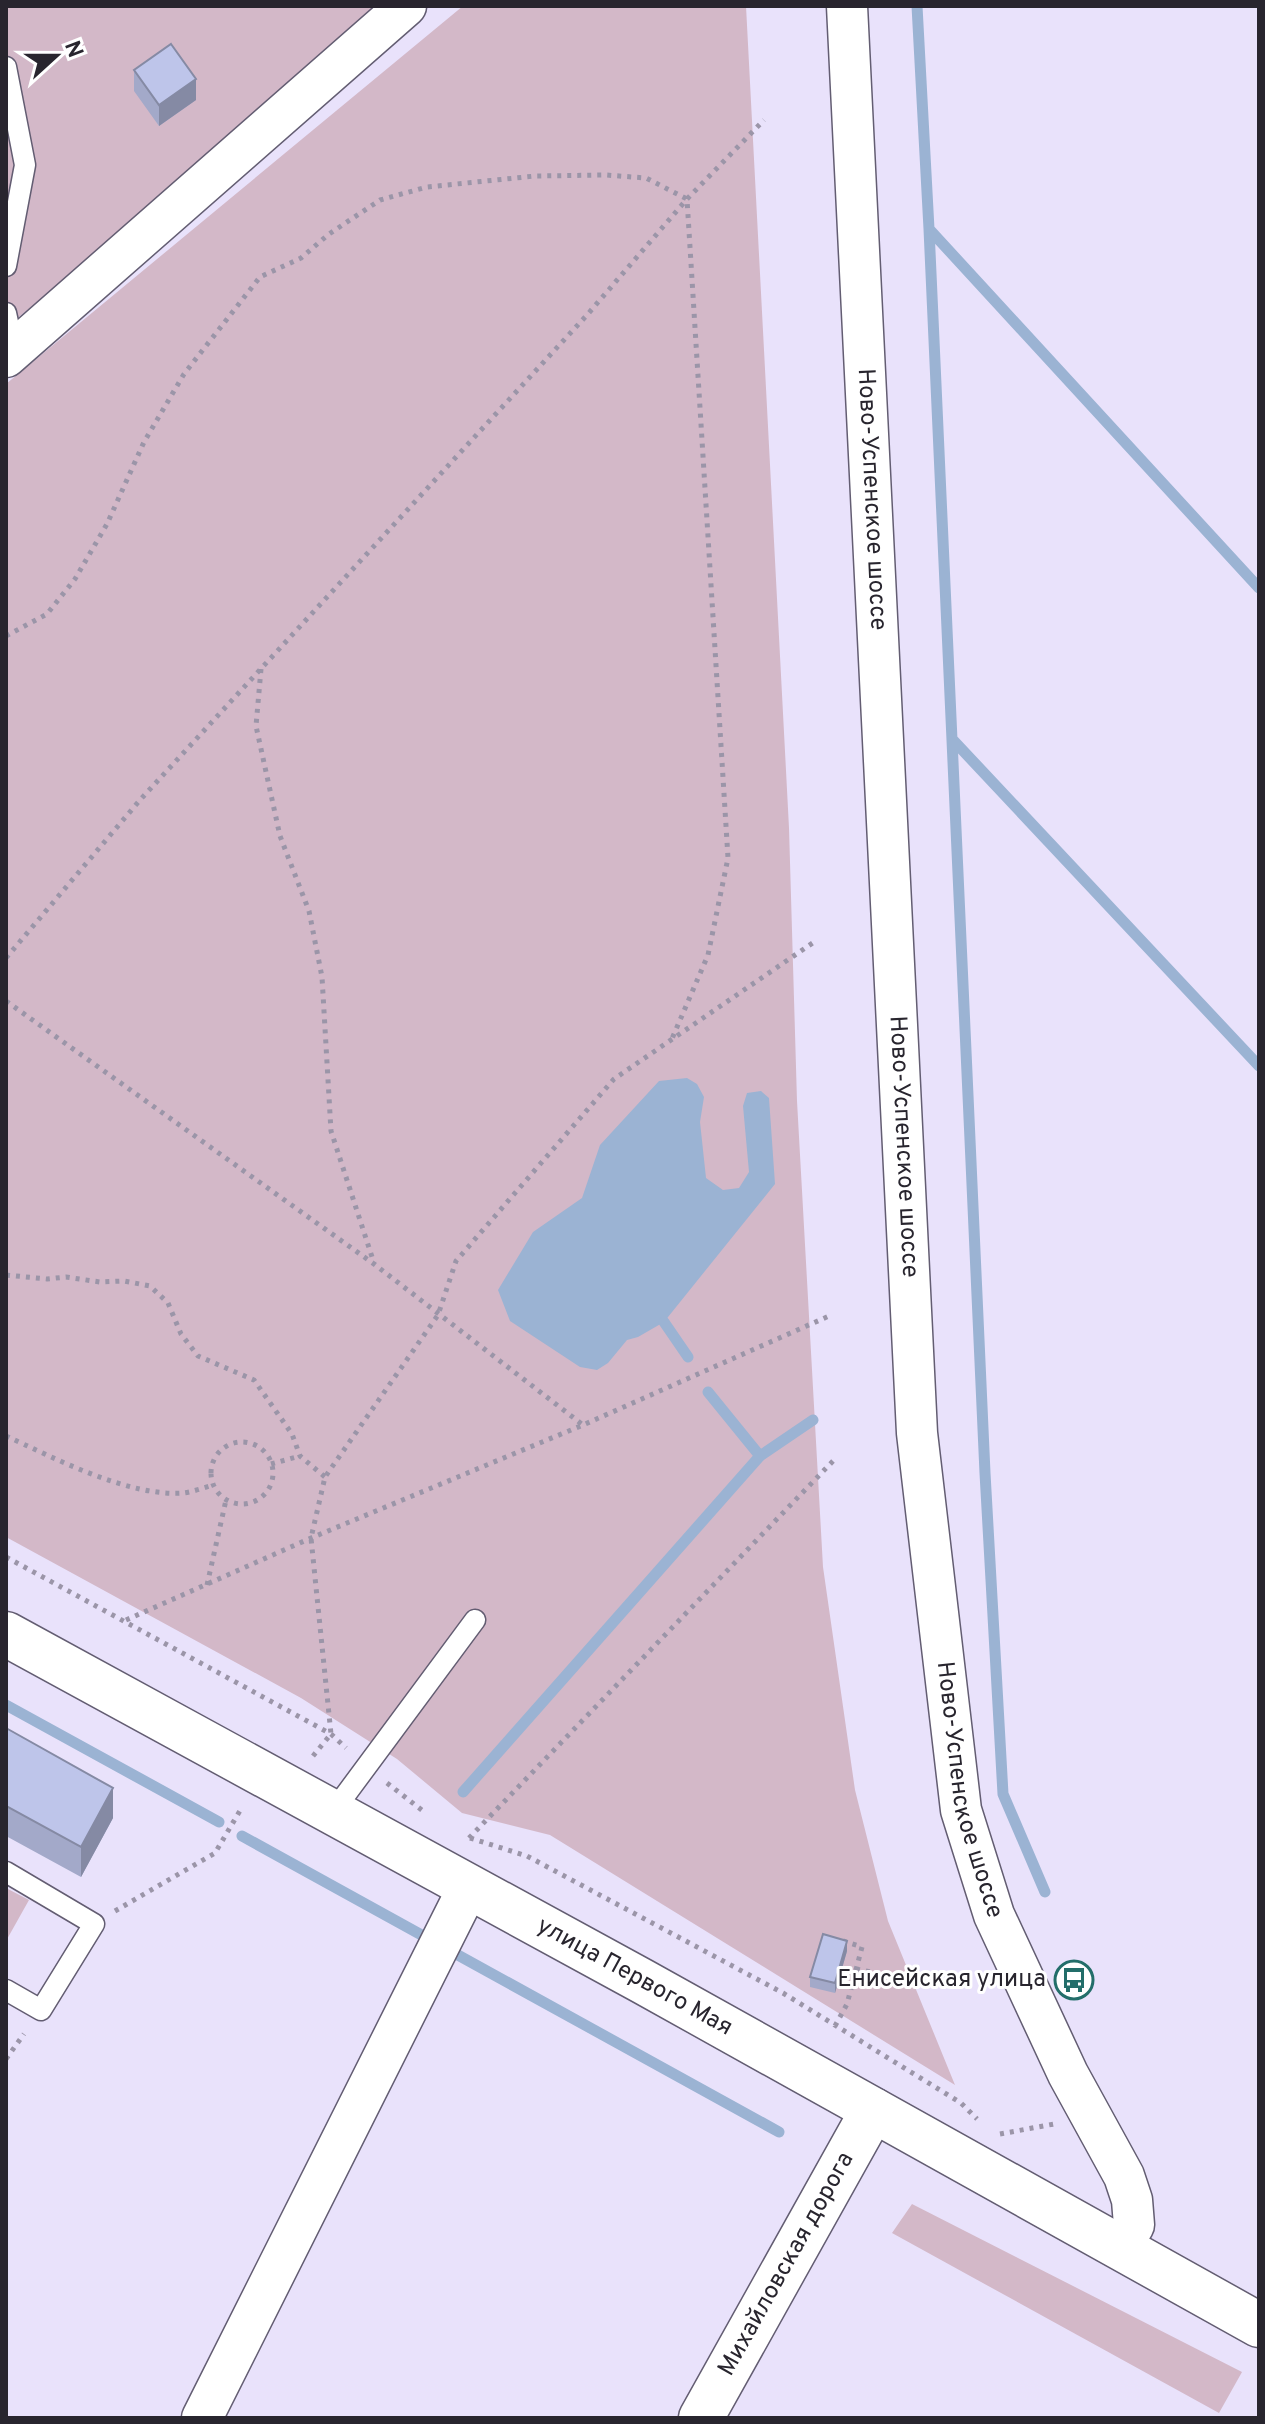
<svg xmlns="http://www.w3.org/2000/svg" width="1265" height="2424" viewBox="0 0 1265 2424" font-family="Overpass,sans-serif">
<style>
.green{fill:#d3b8c8}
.water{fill:#9bb3d3}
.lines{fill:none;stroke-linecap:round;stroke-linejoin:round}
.stream{stroke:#9bb3d3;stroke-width:11}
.service-casing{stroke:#635d72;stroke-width:23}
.minor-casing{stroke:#635d72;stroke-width:43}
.tertiary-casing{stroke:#635d72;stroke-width:47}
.path{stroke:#9b95a8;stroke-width:5;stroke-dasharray:4 6;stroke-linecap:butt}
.service{stroke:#fff;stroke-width:20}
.minor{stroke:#fff;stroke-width:40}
.tertiary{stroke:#fff;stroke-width:44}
.wall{fill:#a3a9c9}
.shaded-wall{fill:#858aa4}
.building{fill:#bec5ea;stroke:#858aa4;stroke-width:2}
.labels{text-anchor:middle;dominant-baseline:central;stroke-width:6;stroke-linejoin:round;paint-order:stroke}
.street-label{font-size:24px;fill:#28252e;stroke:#fff}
.poi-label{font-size:24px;fill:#28252e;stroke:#fff;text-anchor:end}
</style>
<rect width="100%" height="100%" fill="#e9e2fb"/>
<path class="green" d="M6 6H386L79 269 6 327Z
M463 6H746L789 828 797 1101 823 1567 855 1790 888 1921 955 2085 550 1835 462 1813 397 1759 301 1698 6 1537V384Z
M6 1888 29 1900 6 1941Z
M912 2204 1242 2372 1219 2413 892 2233Z"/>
<path class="water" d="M687 1078 697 1084 704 1097 700 1122 706 1178 723 1190 739 1188 749 1172 743 1106 747 1093 761 1091 769 1098 775 1184 664 1322 638 1337 627 1340 608 1363 597 1370 580 1367 510 1321 498 1290 533 1232 582 1198 600 1145 659 1081Z"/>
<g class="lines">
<path class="stream" d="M917 6 929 229 985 1473 1003 1794 1045 1892
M929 229 1259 588
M953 740 1259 1066
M664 1322 688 1357
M760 1456 813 1420
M6 1705 219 1822
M463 1792 760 1456 708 1392
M242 1836 779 2132"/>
<defs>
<path id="service" d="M6 67 25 165 6 266
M6 313 14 350
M332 1813 475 1620
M6 1872 94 1924 41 2010 6 1990"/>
<g id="minor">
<path id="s1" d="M847 6 917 1433 961 1810 994 1915 1068 2074 1124 2176 1132 2200 1134 2225 1121 2247"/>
<path d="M6 357 406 6"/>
<path d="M202 2418 468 1888"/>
</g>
<g id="tertiary">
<path id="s2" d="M6 1634 642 1981 1259 2325"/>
<path id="s3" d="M701 2418 873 2110"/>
</g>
</defs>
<use href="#service" class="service-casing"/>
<use href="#minor" class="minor-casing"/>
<use href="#tertiary" class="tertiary-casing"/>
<path class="path" d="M6 636 47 614 75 579 107 524 144 442 184 374 260 277 301 258 329 234 380 200 427 187 535 176 606 175 646 178 687 199 728 858 708 955 671 1041
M261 669 256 726 280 836 309 911 322 977 331 1131 374 1263
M6 958 140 800 587 315 687 199 764 120
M6 1001 374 1264 583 1425
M6 1275 47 1279 66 1277 100 1282 124 1281 150 1286 168 1303 181 1334 198 1356 254 1380 292 1434 300 1456 325 1477
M6 1436C54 1458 129 1497 183 1493 192 1492 203 1488 213 1485
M211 1473a31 31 0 1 1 62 0a31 31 0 1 1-62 0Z
M271 1464 300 1456
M6 1557 331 1734 346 1748
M207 1585 226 1500
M126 1620 311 1538 583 1425 829 1316
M313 1756 331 1734 311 1538 325 1477 438 1315 456 1261 614 1079 814 942
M387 1783 423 1811
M469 1838 833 1461
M470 1838 527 1856 783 1993 961 2103 977 2119
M115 1911 215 1853 241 1809
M856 1969 927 1983
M835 2026 847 2004 862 1947 843 1941
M6 2059 24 2034
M1000 2134 1054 2124"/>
<use href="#service" class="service"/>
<use href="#minor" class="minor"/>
<use href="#tertiary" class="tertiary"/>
</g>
<path class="wall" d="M134 70 196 100 159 126 134 91Z
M6 1728 113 1818 81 1877 6 1836Z
M847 1951 835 1993 810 1987V1977Z"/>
<path class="shaded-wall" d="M196 79V100L159 126V105Z
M113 1788V1818L81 1877V1847Z
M847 1941V1951L835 1993V1983Z"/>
<path class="building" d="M171 44 196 79 159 105 134 70Z
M6 1728 113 1788 81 1847 6 1806Z
M823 1934 847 1941 835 1983 810 1977Z"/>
<defs>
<symbol id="bus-ring" viewBox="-11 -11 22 22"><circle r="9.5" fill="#fff" stroke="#236e6a" stroke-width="1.5"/><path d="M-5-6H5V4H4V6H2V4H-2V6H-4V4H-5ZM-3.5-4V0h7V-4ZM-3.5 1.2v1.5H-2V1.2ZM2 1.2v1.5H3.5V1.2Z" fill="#236e6a"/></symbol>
</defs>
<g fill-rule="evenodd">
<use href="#bus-ring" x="1052" y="1958" width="44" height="44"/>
</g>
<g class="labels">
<g class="street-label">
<text stroke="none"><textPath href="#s1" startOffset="494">Ново-Успенское шоссе</textPath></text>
<text stroke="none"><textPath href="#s1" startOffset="1142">Ново-Успенское шоссе</textPath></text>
<text stroke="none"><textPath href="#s1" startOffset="1790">Ново-Успенское шоссе</textPath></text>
<text stroke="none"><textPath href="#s2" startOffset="716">улица Первого Мая</textPath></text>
<text stroke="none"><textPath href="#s3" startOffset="176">Михайловская дорога</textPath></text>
</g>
<g class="poi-label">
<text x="1046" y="1980">Енисейская улица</text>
</g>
</g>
<rect width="1265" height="2424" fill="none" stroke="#28252e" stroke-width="16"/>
<g transform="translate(56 56) rotate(69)" stroke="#ffffff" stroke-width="6" paint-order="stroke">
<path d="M0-6L14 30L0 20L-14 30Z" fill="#28252e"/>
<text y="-12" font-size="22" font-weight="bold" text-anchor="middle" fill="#28252e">N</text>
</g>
</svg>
